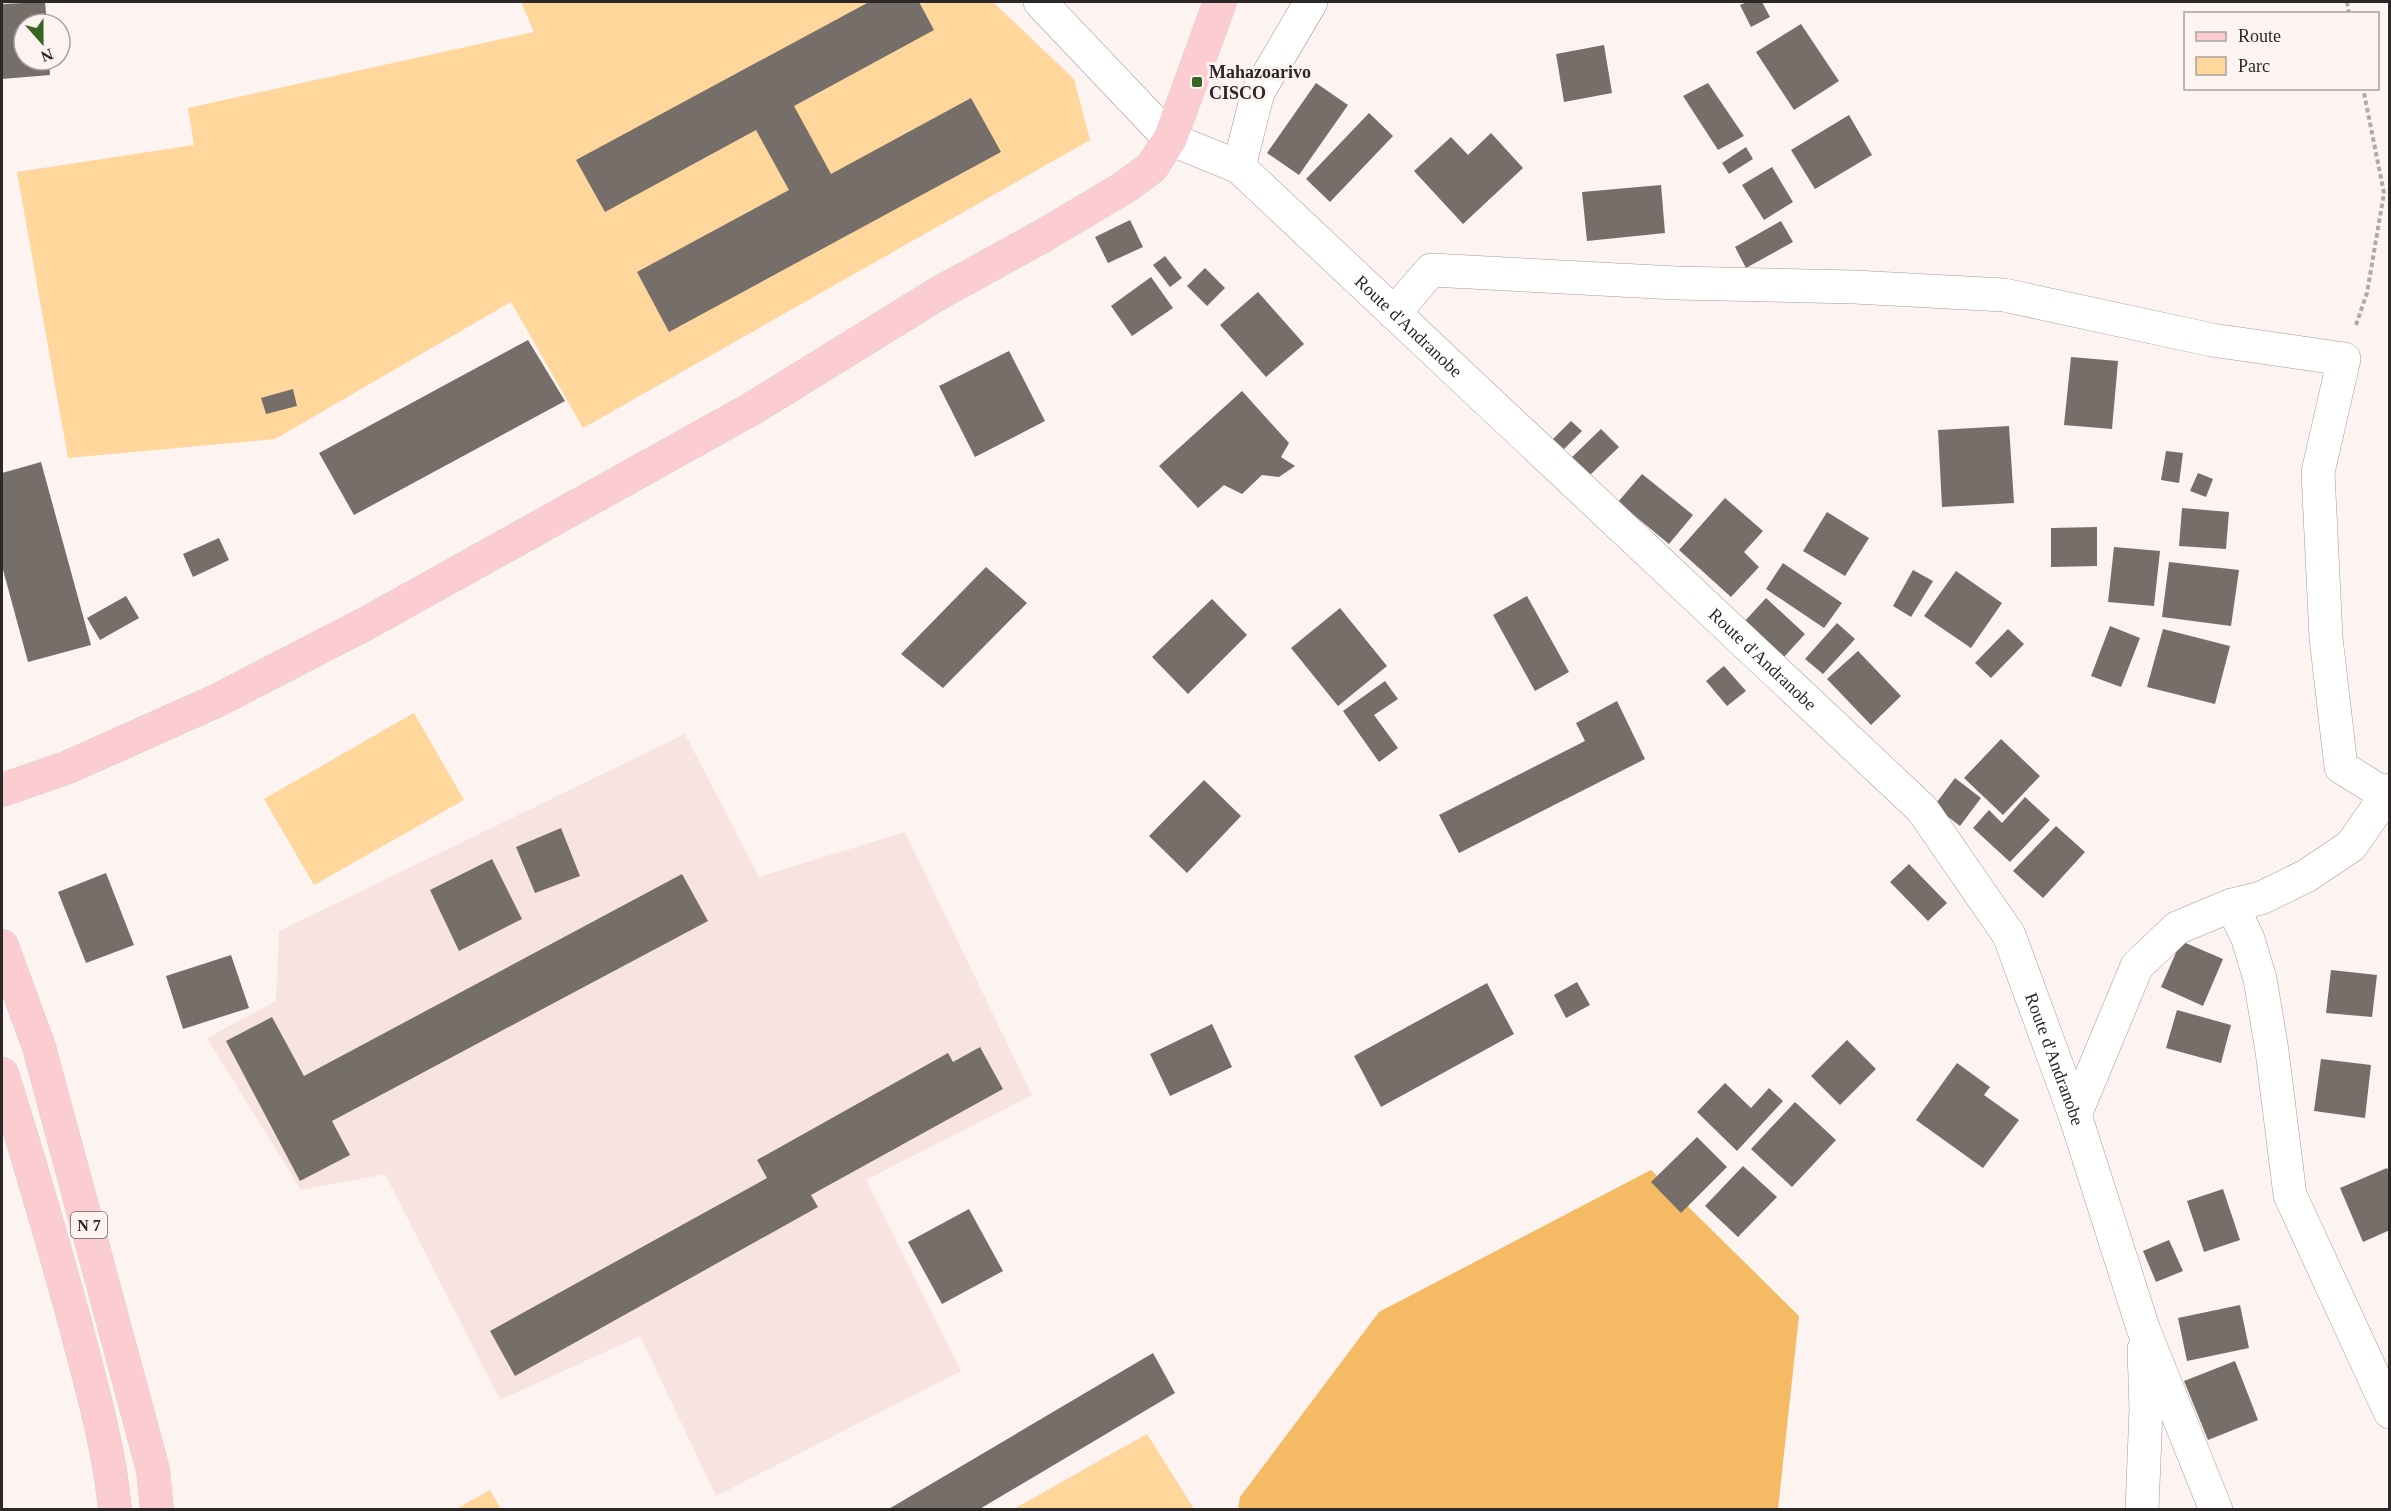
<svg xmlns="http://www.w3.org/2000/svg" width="2391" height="1511" viewBox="0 0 2391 1511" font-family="Georgia,serif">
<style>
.built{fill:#f7e4e0}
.green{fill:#ffd69c}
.forest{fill:#f5bb64}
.building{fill:#756e69}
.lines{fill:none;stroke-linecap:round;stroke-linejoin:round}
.minor-casing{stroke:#a39a98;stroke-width:34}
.major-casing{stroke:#d5d4d4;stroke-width:34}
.path{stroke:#b1a9a8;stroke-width:4;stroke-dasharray:4.5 3;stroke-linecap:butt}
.minor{stroke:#fff;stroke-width:33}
.major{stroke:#fbccd0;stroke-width:33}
.poi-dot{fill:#376524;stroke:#fdf3f1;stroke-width:2}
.labels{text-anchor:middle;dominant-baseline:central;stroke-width:6;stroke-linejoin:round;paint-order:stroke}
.shield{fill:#fdf3f1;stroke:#6b6564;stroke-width:1.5}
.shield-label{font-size:16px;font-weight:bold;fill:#2c2827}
.poi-label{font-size:18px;font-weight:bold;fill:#2c2827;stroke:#fdf3f1;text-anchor:start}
.street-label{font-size:18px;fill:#2c2827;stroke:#fdf3f1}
</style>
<rect width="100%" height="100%" fill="#fdf3f1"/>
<path class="built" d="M685 734 759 877 905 832 1032 1095 866 1180 961 1371 716 1496 640 1336 500 1400 385 1174 301 1190 207 1038 276 1001 279 931Z"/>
<path class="green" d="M521 2H993L1074 79 1090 140 583 428 511 302 275 439 68 458 17 172 194 145 188 108 534 32Z
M414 713 464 800 314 885 264 799Z
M1147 1434 1194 1509H1014Z
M490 1490 501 1509H456Z"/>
<path class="forest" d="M1651 1170 1799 1316 1778 1509 1238 1510 1240 1497 1379 1312Z"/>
<path class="building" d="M45 2 47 24H24V60H49L50 75 2 79V4Z
M869 2H919L934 30 794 106 831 174 971 98 1001 152 669 332 637 272 789 190 756 130 605 212 576 160Z
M1747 2H1762L1770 17 1751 27 1740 5Z
M1801 24 1839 81 1794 110 1756 52Z
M1604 45 1612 93 1564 102 1556 54Z
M1316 83 1348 105 1299 175 1267 153Z
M1708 83 1744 136 1718 150 1683 96Z
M1369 113 1393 136 1330 202 1306 179Z
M1849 115 1872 155 1815 189 1791 150Z
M1491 133 1523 168 1463 224 1414 171 1451 137 1468 155Z
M1746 147 1753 159 1729 174 1722 163Z
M1772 167 1793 202 1764 220 1742 185Z
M1661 185 1665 233 1587 241 1582 192Z
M1130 220 1143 247 1108 263 1095 237Z
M1781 221 1793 242 1746 268 1735 247Z
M1165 256 1182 278 1170 287 1153 265Z
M1205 268 1225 288 1207 306 1187 286Z
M1151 277 1173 308 1132 336 1111 306Z
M1258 292 1304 344 1266 377 1220 325Z
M528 340 565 401 354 515 319 453Z
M1009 351 1045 421 975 457 939 386Z
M2071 357 2118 361 2112 429 2064 425Z
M293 389 297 406 266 414 261 398Z
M1242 391 1289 443 1281 457 1295 466 1279 477 1262 475 1242 494 1224 485 1198 508 1159 466Z
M1571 421 1582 431 1564 449 1553 439Z
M2009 426 2014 503 1942 507 1938 430Z
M1601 429 1619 447 1588 477 1570 459Z
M2166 451 2183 453 2179 483 2161 480Z
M41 462 91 645 28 662 2 566V473Z
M2198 473 2213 479 2206 497 2190 491Z
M1642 474 1693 515 1669 544 1618 502Z
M1725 498 1763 531 1744 552 1759 567 1731 597 1679 550Z
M2182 508 2229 512 2226 549 2179 546Z
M1827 512 1869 538 1845 576 1803 551Z
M2097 527V566L2051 567V528Z
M219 538 229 560 193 577 183 554Z
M2114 547 2160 551 2154 606 2108 602Z
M2169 562 2239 570 2231 626 2162 617Z
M1783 563 1842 603 1824 628 1766 589Z
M986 567 1027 603 943 688 901 654Z
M1913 570 1933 581 1911 617 1893 606Z
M1956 571 2002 603 1971 648 1924 616Z
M126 596 139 618 100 640 87 618Z
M1527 596 1569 672 1535 691 1493 615Z
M1766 598 1805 634 1784 657 1744 622Z
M1212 599 1247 635 1188 694 1152 657Z
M1340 608 1387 666 1338 706 1291 648Z
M1837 623 1855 639 1823 674 1805 659Z
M2110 626 2140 638 2121 687 2091 676Z
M2008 629 2024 644 1991 678 1975 663Z
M2163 629 2230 646 2215 704 2147 687Z
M1858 651 1901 696 1871 725 1827 679Z
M1724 666 1746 691 1727 706 1706 681Z
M1385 681 1398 699 1374 715 1398 748 1379 762 1343 711Z
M1617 701 1645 759 1459 853 1439 815 1585 741 1576 723Z
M2001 739 2040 776 2003 815 1964 778Z
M1955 778 1981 798 1960 826 1934 806Z
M1204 780 1241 816 1187 873 1149 836Z
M2025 797 2050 820 2010 862 1973 828 1989 810 2002 823Z
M2056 826 2085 852 2043 898 2013 871Z
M561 828 580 876 535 893 516 847Z
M492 859 522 919 459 951 430 890Z
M1909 864 1947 903 1928 921 1890 882Z
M106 873 134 945 86 963 58 892Z
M682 874 708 921 332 1121 350 1155 300 1181 226 1041 272 1017 304 1076Z
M2181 941 2223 959 2203 1006 2161 987Z
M231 955 249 1008 183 1029 166 976Z
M2331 970 2377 975 2372 1017 2326 1013Z
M1577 982 1590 1005 1566 1018 1554 995Z
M1487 983 1514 1034 1381 1107 1354 1056Z
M2177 1010 2231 1025 2221 1063 2166 1048Z
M1212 1024 1232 1067 1170 1096 1150 1054Z
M1847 1040 1876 1069 1840 1105 1811 1076Z
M980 1047 1003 1089 811 1195 818 1207 515 1376 490 1331 767 1178 757 1160 948 1053 953 1062Z
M2321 1059 2371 1065 2365 1118 2314 1111Z
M1957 1063 1990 1087 1984 1095 2019 1120 1983 1168 1916 1120Z
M1725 1083 1751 1108 1769 1088 1783 1101 1737 1151 1697 1112Z
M1795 1102 1836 1140 1792 1187 1751 1149Z
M1697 1137 1727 1167 1681 1213 1651 1182Z
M1743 1166 1777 1197 1738 1237 1705 1206Z
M2387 1168 2390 1174V1230L2363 1242 2340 1188Z
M2223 1189 2240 1240 2204 1252 2187 1201Z
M969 1209 1003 1271 942 1304 908 1242Z
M2169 1240 2183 1271 2156 1282 2143 1251Z
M2240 1305 2249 1348 2187 1361 2178 1318Z
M1153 1353 1175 1393 978 1510H887Z
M2235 1361 2258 1420 2208 1440 2184 1381Z"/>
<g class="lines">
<defs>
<g id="minor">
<path id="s1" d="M1040 2 1170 139 1239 167 1922 809 2009 935 2075 1115 2143 1328 2216 1510"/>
<path d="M1239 167 1258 92 1311 2"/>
<path d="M1394 313 1431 270 1676 283 1854 287 2004 295 2212 340 2344 359 2318 472 2326 638 2341 767 2386 795"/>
<path d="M2232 905 2261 898 2306 876 2351 846 2390 790"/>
<path d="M2075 1115 2137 966 2177 928 2232 905 2248 939 2260 979 2272 1051 2290 1195 2390 1412"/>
<path d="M2142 1510 2146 1409 2144 1349"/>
</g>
<path id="major" d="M2 790 66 768 216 701 367 623 753 408 939 293 1041 237 1125 187 1152 167 1170 139 1220 2
M2 946 39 1047 153 1470 157 1510
M2 1074C28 1156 52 1239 75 1323 91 1385 109 1446 115 1510"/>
</defs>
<use href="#minor" class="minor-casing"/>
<use href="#major" class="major-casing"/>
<path class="path" d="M2347 2 2349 14
M2356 325 2367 293 2384 193 2363 88"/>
<use href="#minor" class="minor"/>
<use href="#major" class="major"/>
</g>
<rect class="poi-dot" x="1191" y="76" width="12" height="12" rx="3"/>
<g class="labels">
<rect class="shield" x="71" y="1212" width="36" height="26" rx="4.5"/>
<g class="shield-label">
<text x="89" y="1225">N 7</text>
</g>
<g class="poi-label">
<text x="1209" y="72">Mahazoarivo<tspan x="1209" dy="21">CISCO</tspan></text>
</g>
<g class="street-label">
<text stroke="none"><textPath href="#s1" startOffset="496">Route d'Andranobe</textPath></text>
<text stroke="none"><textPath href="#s1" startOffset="982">Route d'Andranobe</textPath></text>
<text stroke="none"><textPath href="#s1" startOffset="1486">Route d'Andranobe</textPath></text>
</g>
</g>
<rect width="2391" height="1511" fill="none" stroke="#2c2827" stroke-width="6"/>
<rect x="2184" y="12" width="195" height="78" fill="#fdf3f1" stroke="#a9a2a0" stroke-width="1.5"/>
<rect x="2196" y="32" width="30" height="9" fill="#fbccd0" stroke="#a9a2a0" stroke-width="1.5"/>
<text x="2238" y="42" font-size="18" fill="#2c2827">Route</text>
<rect x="2196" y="57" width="30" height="18" fill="#ffd69c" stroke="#a9a2a0" stroke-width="1.5"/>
<text x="2238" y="72" font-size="18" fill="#2c2827">Parc</text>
<g transform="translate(42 42) rotate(159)"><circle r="28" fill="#fdf3f1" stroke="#a9a2a0" stroke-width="1.5"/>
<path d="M0-4.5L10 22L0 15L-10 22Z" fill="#376524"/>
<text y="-9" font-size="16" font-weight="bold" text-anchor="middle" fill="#2c2827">N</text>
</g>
</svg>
